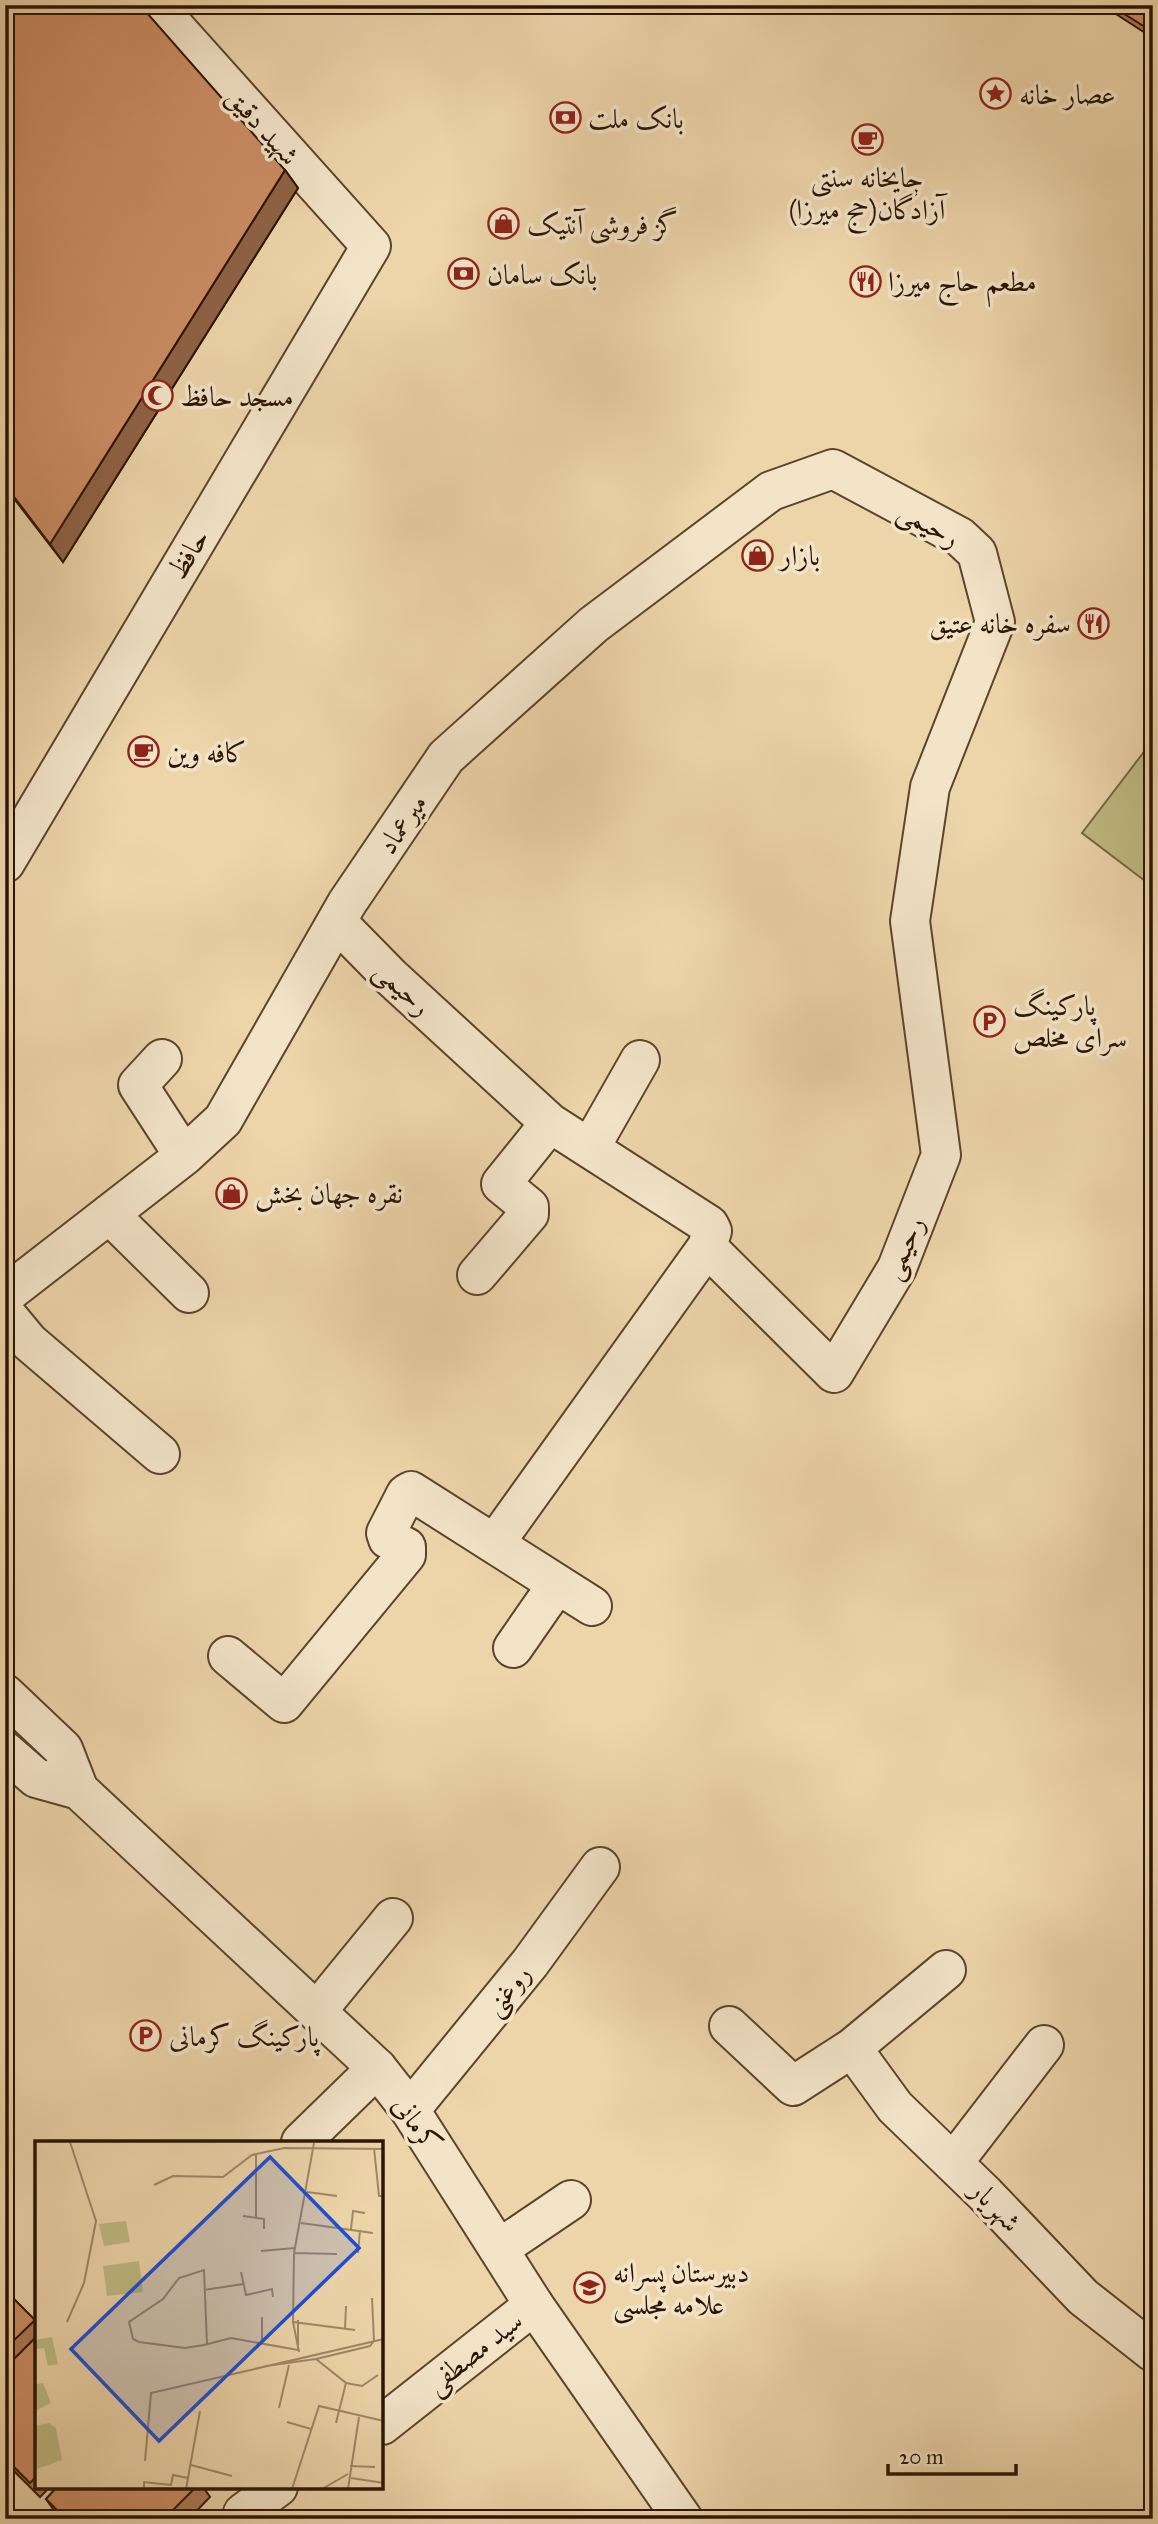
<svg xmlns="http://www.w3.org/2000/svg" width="1158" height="2524" viewBox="0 0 1158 2524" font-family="'IM FELL Great Primer',Amiri,serif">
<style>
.park{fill:#bfbb84;stroke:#756843;stroke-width:2}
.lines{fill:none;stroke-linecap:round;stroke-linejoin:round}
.minor-casing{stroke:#5c442c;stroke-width:42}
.tertiary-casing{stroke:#5c442c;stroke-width:42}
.minor{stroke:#f3e4c8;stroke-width:38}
.tertiary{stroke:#f3e4c8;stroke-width:38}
.wall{fill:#af7956;stroke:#2b1402;stroke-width:2}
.shaded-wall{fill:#8f6346;stroke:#2b1402;stroke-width:2}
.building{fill:#cc8d64;stroke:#2b1402;stroke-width:2}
.labels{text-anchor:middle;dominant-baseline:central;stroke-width:7;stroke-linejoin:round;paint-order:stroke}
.poi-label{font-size:28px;fill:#2b1402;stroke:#f3e4c8;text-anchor:start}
.street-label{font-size:28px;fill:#2b1402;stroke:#f3e4c8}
.inset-road{fill:none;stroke:#9f8867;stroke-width:2}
.view{fill:#1d4ed8;fill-opacity:0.15;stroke:#1d4ed8;stroke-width:3.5}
.inset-edge{fill:none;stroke:#2b1402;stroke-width:3.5}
</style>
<rect width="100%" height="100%" fill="#edd5aa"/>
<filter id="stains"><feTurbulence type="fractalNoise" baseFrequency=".00286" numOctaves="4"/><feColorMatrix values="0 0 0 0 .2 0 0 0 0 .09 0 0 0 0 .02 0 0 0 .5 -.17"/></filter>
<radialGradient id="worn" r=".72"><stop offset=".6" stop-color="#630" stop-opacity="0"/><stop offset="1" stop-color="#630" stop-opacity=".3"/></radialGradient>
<path class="park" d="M1153 740V887L1082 833Z"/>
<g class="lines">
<defs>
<path id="minor" d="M5 863 371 246 155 5
M337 922 391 977 550 1123 709 1225 712 1231 707 1247 495 1543
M162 1059 138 1085 184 1156
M590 1148 640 1060
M109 1214 189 1293
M477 1275 529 1214V1207L501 1184 550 1123
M5 1295 184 1156 223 1120 347 903 446 757 593 625 771 491 833 469 960 537 977 553 995 622 930 787 910 921 941 1155 897 1268 834 1373 707 1247
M5 1313 29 1342 160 1454
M513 1648 556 1586
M228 1656 284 1703 406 1555V1547L388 1539 386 1533 406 1494 411 1491 592 1606
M317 2011 393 1918
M729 2026 793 2086 852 2048 946 1970
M852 2048 895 2107 985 2194 1083 2297 1153 2352
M410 2110 530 1963 600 1867
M301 2142 377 2068
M953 2163 1044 2045
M500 2248 571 2200
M382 2425 534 2305
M244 2519 243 2513 278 2487"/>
<path id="tertiary" d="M5 1694 63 1749 79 1790 377 2068 410 2110 534 2305 683 2519
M5 1751 36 1778 79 1790"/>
</defs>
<use href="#minor" class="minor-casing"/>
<use href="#tertiary" class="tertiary-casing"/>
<use href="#minor" class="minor"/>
<use href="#tertiary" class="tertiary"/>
</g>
<path class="wall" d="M5 5 285 170 298 188 63 562 5 487Z
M1102 5H1153V38Z
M5 2290 37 2323V2487H50L40 2497 5 2462Z
M57 2487H203L210 2497 189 2519H62L56 2513 46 2499Z"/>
<path class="shaded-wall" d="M285 170 298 188 63 562 50 544Z"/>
<path class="building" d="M5 5H140L285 170 50 544 5 485Z
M1110 5H1153V32Z
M5 2290 35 2320 5 2349Z
M37 2336V2476L30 2483 5 2458V2368Z
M57 2487H196L164 2519H66L46 2499Z"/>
<defs>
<symbol id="sight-ring" viewBox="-11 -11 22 22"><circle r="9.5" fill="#f3e4c8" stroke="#8f2418" stroke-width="1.5"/><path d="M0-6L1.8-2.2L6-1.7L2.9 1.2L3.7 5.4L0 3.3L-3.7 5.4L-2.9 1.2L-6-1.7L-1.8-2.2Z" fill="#8f2418"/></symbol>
<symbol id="bank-ring" viewBox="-11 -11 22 22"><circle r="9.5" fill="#f3e4c8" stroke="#8f2418" stroke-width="1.5"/><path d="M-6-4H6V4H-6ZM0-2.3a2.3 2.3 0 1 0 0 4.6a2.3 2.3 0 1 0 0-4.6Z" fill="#8f2418"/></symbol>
<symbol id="cafe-ring" viewBox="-11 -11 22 22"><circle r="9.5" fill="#f3e4c8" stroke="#8f2418" stroke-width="1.5"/><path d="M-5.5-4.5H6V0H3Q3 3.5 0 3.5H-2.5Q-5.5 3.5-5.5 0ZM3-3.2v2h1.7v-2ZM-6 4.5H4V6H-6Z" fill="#8f2418"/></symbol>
<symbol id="shop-ring" viewBox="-11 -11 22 22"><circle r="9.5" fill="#f3e4c8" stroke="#8f2418" stroke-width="1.5"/><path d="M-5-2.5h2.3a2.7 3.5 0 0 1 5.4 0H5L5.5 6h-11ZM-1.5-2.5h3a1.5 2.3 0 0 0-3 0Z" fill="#8f2418"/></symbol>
<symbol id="restaurant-ring" viewBox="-11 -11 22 22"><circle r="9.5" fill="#f3e4c8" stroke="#8f2418" stroke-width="1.5"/><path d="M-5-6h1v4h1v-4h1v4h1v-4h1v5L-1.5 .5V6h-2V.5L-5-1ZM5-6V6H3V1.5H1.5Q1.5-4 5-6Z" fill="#8f2418"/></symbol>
<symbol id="mosque-ring" viewBox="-11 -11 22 22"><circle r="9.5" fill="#f3e4c8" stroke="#8f2418" stroke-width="1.5"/><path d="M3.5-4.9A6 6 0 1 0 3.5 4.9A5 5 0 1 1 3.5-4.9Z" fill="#8f2418"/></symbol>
<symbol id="parking-ring" viewBox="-11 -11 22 22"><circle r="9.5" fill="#f3e4c8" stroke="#8f2418" stroke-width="1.5"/><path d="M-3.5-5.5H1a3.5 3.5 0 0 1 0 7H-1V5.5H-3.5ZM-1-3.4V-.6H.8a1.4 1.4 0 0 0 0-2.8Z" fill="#8f2418"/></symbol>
<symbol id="school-ring" viewBox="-11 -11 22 22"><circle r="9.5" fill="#f3e4c8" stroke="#8f2418" stroke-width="1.5"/><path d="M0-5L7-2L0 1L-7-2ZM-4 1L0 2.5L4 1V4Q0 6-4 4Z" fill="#8f2418"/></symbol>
</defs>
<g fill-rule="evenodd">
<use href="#sight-ring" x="978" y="76" width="35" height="35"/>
<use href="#bank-ring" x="548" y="100" width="35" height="35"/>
<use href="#cafe-ring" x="850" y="122" width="35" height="35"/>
<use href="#shop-ring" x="486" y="206" width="35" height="35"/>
<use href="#bank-ring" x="446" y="256" width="35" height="35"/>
<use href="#restaurant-ring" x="848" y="264" width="35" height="35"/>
<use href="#mosque-ring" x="140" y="378" width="35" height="35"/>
<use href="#shop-ring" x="740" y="538" width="35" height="35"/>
<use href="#restaurant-ring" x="1076" y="606" width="35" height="35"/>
<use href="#cafe-ring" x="126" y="734" width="35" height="35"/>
<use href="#parking-ring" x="972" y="1004" width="35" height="35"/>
<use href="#shop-ring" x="214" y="1176" width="35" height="35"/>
<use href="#parking-ring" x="128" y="2018" width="35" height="35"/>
<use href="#school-ring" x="572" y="2270" width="35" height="35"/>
</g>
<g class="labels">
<g class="poi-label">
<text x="1019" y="94">عصار خانه</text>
<text x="588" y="118">بانک ملت</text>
<text x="867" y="177" text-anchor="middle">چایخانه سنتی<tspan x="867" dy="32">آزادگان(حج میرزا)</tspan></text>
<text x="527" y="224">گز فروشی آنتیک</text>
<text x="487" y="274">بانک سامان</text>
<text x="888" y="281">مطعم حاج ميرزا</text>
<text x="180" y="396">مسجد حافظ</text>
<text x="780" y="555">بازار</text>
<text x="1071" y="623" text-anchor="end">سفره خانه عتیق</text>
<text x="167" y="752">کافه وین</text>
<text x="1013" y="1005">پارکینگ<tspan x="1013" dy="32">سرای مخلص</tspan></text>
<text x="255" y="1193">نقره جهان بخش</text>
<text x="169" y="2036">پارکینگ کرمانی</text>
<text x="613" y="2272">دبیرستان پسرانه<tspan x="613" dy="32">علامه مجلسی</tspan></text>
</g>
<g class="street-label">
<text transform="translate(263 126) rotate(48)">شهید دقیق</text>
<text transform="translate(929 524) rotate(29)">رحیمی</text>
<text transform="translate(188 554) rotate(-59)">حافظ</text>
<text transform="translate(402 824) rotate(-56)">میرعماد</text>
<text transform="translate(403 988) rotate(43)">رحیمی</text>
<text transform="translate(903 1248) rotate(-66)">رحیمی</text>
<text transform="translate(507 1990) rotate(-51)">روغنی</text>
<text transform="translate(417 2124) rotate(55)">کرمانی</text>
<text transform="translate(996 2206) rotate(46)">شهریار</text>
<text transform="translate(474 2352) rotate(-38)">سید مصطفی</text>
</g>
</g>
<g transform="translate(35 2141)">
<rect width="348" height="348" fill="#edd5aa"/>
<path d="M17 196 23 223 13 225 9 207 0 208V199ZM8 242 16 262 0 270V243ZM14 282 21 287 27 319 2 328 0 285Z" fill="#bfbb84"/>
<path d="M91 80 95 101 69 105 64 83ZM104 120 108 151 72 155 68 125Z" fill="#bfbb84"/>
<path class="inset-road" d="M339 7 344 55H349M221 13V76M119 44 138 35 188 36 217 14 249 7 349 8M272 51 302 55M208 75 229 78V88M266 82 338 92M316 88 318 70 330 72M226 110 260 107M259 112 302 113M323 112 325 89M206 131 211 154 237 148 238 156M169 149 208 143M337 157 339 200M227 176V201M263 179V209M32 181 49 142 61 80 35 1M258 181 320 189M310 188 311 165M172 203 169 129 144 137 128 158 94 181 98 198 104 201 150 207 169 204 196 197 263 209M264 211 258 181 259 112 279 2M281 218 311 242 301 282M231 225 281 218 335 205 339 200M311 242 327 245 343 234M244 267 254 224M252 281 276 288M110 320 116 252 349 198M156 324 197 335M315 325 340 326M316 337 349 342M109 348V341L136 344 138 334 153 337M151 348 165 270M257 348 284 265 349 280M287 348 313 333M313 348 324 276"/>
<path class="view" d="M235 16 324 107 124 300 36 208Z"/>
<rect width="348" height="348" class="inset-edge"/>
</g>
<rect width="1158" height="2524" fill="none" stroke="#edd5aa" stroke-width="28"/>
<rect x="7" y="7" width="1144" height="2510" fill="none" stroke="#2b1402" stroke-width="3.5"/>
<rect x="14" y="14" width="1130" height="2496" fill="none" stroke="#2b1402" stroke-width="2"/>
<path d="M888 2464v10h128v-10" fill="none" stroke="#2b1402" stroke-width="3.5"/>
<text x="899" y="2464" font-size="21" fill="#2b1402" stroke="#f3e4c8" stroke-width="5" paint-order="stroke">20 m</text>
<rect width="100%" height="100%" filter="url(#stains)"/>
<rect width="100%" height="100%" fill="url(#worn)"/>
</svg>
